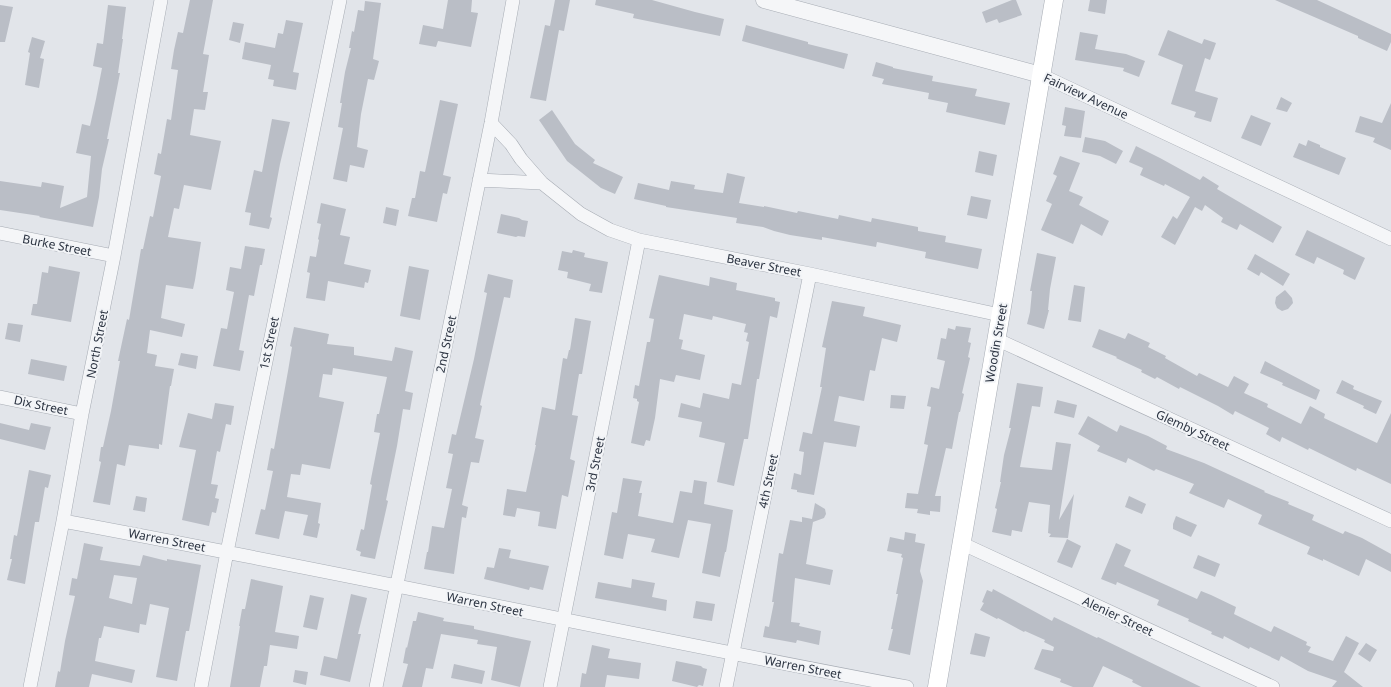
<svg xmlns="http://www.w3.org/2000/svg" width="1391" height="687" viewBox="0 0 1391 687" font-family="'Noto Sans',sans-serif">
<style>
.building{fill:#babec6;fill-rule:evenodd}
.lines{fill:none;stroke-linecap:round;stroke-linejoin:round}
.minor-casing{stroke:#a7acb4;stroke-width:14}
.tertiary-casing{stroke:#a7acb4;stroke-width:17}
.secondary-casing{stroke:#a7acb4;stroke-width:19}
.minor{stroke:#f5f6f8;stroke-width:13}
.tertiary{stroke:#f5f6f8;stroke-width:16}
.secondary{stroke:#fff;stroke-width:18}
.labels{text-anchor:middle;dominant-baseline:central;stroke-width:4;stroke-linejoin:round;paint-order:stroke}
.street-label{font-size:12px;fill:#2b3341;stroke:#f2f4f7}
</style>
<rect width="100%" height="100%" fill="#e2e5ea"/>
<path class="building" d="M190 0H213L203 54 209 55 203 92H208L205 110 194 109 190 135 221 141 211 190 184 185 179 209 174 208 168 237 201 242 195 280 193 289 166 285 161 318 185 324 182 337 150 330 147 353 157 355 155 366 174 369 171 386H170L162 445 159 444V449L129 445 125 466 117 464 110 505 93 502 101 462 99 461 101 447H103L111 411 120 361H118L127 319 129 320 141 249H143L150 216 153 217 161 176 154 174 158 153 161 154 167 119 171 120 178 70 171 69 174 50 178 32 183 33Z
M448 0H472L471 12 478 13 471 47 438 41 436 47 419 44 423 25 443 29Z
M555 0H570L564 31 559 30 546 101 530 98 545 25 550 26Z
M596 0H652L695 12 724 19 720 36 633 18 634 14 595 5Z
M1012 0H1016L1022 15 999 23 997 19 986 23 982 12Z
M1090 0H1107L1105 14 1088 11Z
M1275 0H1317L1391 34V42L1387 51 1358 38V36Z
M365 1 381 3 373 59 379 61 374 80 368 79 361 114 357 147 368 150 364 168 350 165 347 182 333 179 343 128 338 127 342 103H340L345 72 351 48H349L352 31 354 32 358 10 364 11Z
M0 5 13 7 5 42H0Z
M108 5 126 7 122 39H123L118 73H120L107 139H109L102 169 99 197 93 227 39 217 40 216 0 210V181L41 187 42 182 64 186 60 208 87 197 91 156 76 153 82 124 90 126 96 99 102 68 93 66 97 43 103 44Z
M286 20 303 23 293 72 299 73 296 90 273 86 274 80 268 79 271 65 242 59 245 42 275 48 278 33 283 34Z
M233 22 244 24 240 43 229 40Z
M746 25 808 42V44L848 54 844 69 742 41Z
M1168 30 1202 44 1204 39 1216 43 1210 60 1205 58 1195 91 1218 98 1211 122 1194 117 1196 112 1171 104 1183 65 1158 55Z
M1080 32 1098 35 1095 49 1126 54 1145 61 1139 77 1123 71 1124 68 1075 60Z
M32 37 45 41 40 58 44 59 39 88 25 85 30 53 28 52Z
M876 62 893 67V68L933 76 932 81 977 89 975 96 1010 103 1005 125 946 112 948 103 928 99 929 93 882 84 884 79 872 76Z
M1281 97 1292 103 1287 112 1276 109Z
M440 100 458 104 443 175 451 177 447 194 443 193 437 222 408 216 412 198H415L420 171 425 172Z
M1391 103V150L1373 142 1375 138 1355 132 1360 116 1382 123Z
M1065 107 1085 111 1081 138 1064 136 1066 126 1062 125Z
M552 110 575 144 595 160 593 163 623 177 615 194 601 188 567 161 539 120Z
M1251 115 1271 123 1261 146 1241 138Z
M272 119 290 122 280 164 270 217 272 218 269 229 249 225 251 213 245 212 254 170 262 172Z
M1085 137 1105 141 1123 151 1116 164 1100 156 1082 152Z
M1308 140 1320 145V147L1346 158 1339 175 1293 157 1299 143 1306 146Z
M1136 146 1160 158 1200 180 1203 176 1219 186 1217 189 1282 227 1273 243 1240 224 1237 230 1221 222 1223 218 1205 205 1202 211 1195 207 1175 245 1161 237 1173 216 1177 219 1190 197 1165 184 1164 186 1140 175 1143 168 1129 162Z
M979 151 997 155 993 176 975 172Z
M1060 156 1080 163 1069 191 1083 197 1079 205 1109 221 1102 236 1081 224 1073 244 1041 230 1052 204 1046 201 1057 176 1053 174Z
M727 173 745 177 739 203 764 207V206L797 213 798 211 838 219 839 215 871 222 872 218 918 227V231L946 236 945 242 982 249 978 269 925 258 926 252 877 242 876 247 822 237V240L790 235 774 231 763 227 736 223 737 218 666 207V206L634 199 638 183 669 190 671 181 695 185 694 189 723 193Z
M971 196 991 200 987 219 967 215Z
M321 203 346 209 340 235 350 237 344 264 371 270 368 283 365 282 364 288 328 281 325 301 306 298 310 273 307 272 310 256 316 257 319 240 318 239 321 224 317 223Z
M386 207 399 210 396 226 383 223Z
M501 214 519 218 522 220 528 221 525 237 518 236 516 237 497 233Z
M1307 230 1365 258 1355 280 1343 274 1344 270 1317 257 1314 264 1295 255Z
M245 246 265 249 262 265H260L254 296 249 295 239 350 244 351 240 371 213 366 221 328 227 329 234 292 226 290 230 267 241 269Z
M573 250 585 253 584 257 608 262 602 293 589 291 591 284 567 278 568 272 558 270 562 251 572 253Z
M1037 253 1056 257 1050 289 1048 310H1049L1044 329 1027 324 1030 312 1032 291H1030Z
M1255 254 1290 274 1283 286 1261 272 1259 276 1247 269Z
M49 266 80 272 71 322 31 315 33 304H37L42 272 48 273Z
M409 266 429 270 420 320 400 316Z
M488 274 513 280 510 298 504 297 480 405 482 406 475 438 484 440 479 463 471 462 462 505 468 507 466 518 462 517 454 574 424 569 427 552H428L432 526 444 528 452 489 446 488 453 454 448 453 452 434 456 435 474 359 487 293 484 292Z
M659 275 709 286 710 277 737 283 736 290 775 298V301L780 302 777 318 770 316 759 379H757L748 439H744L734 486 717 482 725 443 699 437 702 422 678 417 681 403 700 408 703 393 729 399 732 383 741 385 749 342 746 341 748 333 744 332 746 324 713 316 712 320 684 314 679 339 683 340 681 349 705 355 700 380 676 375 674 382 660 379 655 418 650 441 646 440 644 446 631 443 639 402 637 401V399L633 398 635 385 639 386 647 342H650L654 319 649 318Z
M1074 285 1085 287 1081 322 1068 320Z
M1285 290 1292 298 1293 303 1288 309 1282 311 1277 308 1275 303 1276 297Z
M832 301 865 307 863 316 901 325 897 342 882 338 875 371 870 370 864 401 839 396 834 421 860 426 856 447 824 442 814 495 797 492V490L791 489 794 473 801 475 804 452 799 451 803 432 812 434 822 387H820L826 348 822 347Z
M575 318 591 321 582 374H579L572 415 578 416 570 459 575 461 568 497 562 495 556 529 538 526 540 512 517 508 515 517 503 515 507 489 526 492 536 445H535L542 407 555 410 563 358 567 359 569 350H570Z
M8 323 23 325 20 342 5 339Z
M956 326 971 328 968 342 971 343 968 357 970 358 962 393 964 394 960 412H959L952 449 946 448 935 496H941L940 512 930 511V515L917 513 918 509 905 508 907 493 918 494 928 445 924 444 931 407 927 406 931 387 939 389 945 361 937 359 941 338 946 339 948 328 955 330Z
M294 327 329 334 327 344 354 347V355L392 361 395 347 413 351 405 391 413 393 410 410 403 409 397 446 386 500 388 501 384 519 375 559 360 556 361 552 356 550 361 529 364 530 372 485 370 484 380 433 374 432 377 414H379L387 377 333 368 332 375 323 374 319 397 344 402 330 469 302 464 300 475 291 474 287 497 321 503 318 523 320 524 317 538 303 535 308 515 285 511 279 539 255 534 261 509 265 510 273 471 267 470 271 448 274 449 288 371 292 347 290 346Z
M1099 329 1125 339 1128 333 1150 343 1148 347 1166 356 1165 358 1197 376 1199 373 1228 387 1234 376 1249 384 1244 393 1268 404 1267 407 1301 424 1310 406 1325 414 1324 418 1377 443 1391 413V484L1357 468 1356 471 1309 448 1308 450 1282 437 1280 442 1266 434 1269 428 1235 411 1233 415 1218 406 1180 387 1179 389 1157 377 1155 379 1141 372 1142 370 1116 358 1117 357 1092 347Z
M181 353 198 356 196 369 178 365Z
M31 359 67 366 64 381 28 374Z
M1265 361 1320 390 1316 400 1282 385 1283 383 1260 373Z
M1342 380 1354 386 1353 389 1382 401 1376 414 1363 408 1364 406 1336 393Z
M1017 383 1043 387 1040 407 1032 406 1020 467 1052 470 1056 442 1071 444 1059 520 1074 494 1068 538 1049 537 1051 534 1048 533 1050 505 1029 502 1022 532 1012 530 1011 536 992 532 997 509 995 508 1001 482H1000L1004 455 1011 428H1009Z
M891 395 906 396 904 409 890 408Z
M1057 400 1077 405 1074 418 1054 413Z
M215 403 234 406 231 425 226 424 220 452 217 451 211 484 218 485 215 498 219 499 216 513 212 512 209 526 182 520 196 450 179 447 188 413 212 419Z
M1088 416 1117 432 1120 425 1148 436 1167 446 1166 449 1204 463 1265 491 1264 492 1289 502 1288 504 1314 515 1312 520 1343 534 1345 531 1362 538 1391 554V572L1366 559 1359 576 1323 559V561L1307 554 1310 547 1258 524 1262 515 1228 499 1224 508 1189 493 1194 484 1156 469 1154 471 1128 458 1126 463 1097 451 1100 446 1078 434Z
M0 423 29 430 31 423 51 427 45 450 0 439Z
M29 470 51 475 48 488 45 487 39 522H35L25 584 7 580 12 559H10L14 535 17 536Z
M623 478 642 481 639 493H642L638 516 673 523 680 491 692 493 694 480 707 482 704 504 733 510 726 552H725L720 577 702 573 711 524 688 520 679 558 651 552 655 539 628 534 623 559 604 555 612 512 617 513Z
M136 496 147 498 145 512 133 510Z
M1129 496 1146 504 1142 514 1125 507Z
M815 503 825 509 826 514 824 518 813 522 806 564 833 570 830 585 795 578 791 622 800 623 799 626 821 631 819 645 797 640 796 643 763 637 765 626 769 627 774 602H772L779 553 783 554 790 520 802 522V517L812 519Z
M1176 516 1197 525 1191 537 1173 529V524Z
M905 532 916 534 915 542 925 544 920 571 923 581 910 655 888 650 893 629H891L898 594H896L903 558 901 557 902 554 887 551 890 537 904 540Z
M1067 539 1081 546 1072 568 1057 562Z
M84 543 103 547 100 560 140 566 143 555 167 561V559L201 565 189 631H186L177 681 156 677 169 608 150 604 146 625 140 624 139 633 104 626 101 638H99L95 661 135 670 132 683 92 674 89 687H55L58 671 60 672 65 641 75 596 69 595 72 578 77 579ZM114 575 137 578 132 604 109 598Z
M1116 543 1131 550 1124 566 1197 599 1201 591 1211 595 1236 607 1234 614 1238 616 1271 632 1274 626 1307 642 1306 645 1311 647 1308 652 1333 661 1346 636 1359 643 1344 672 1363 687H1332L1337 681 1308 671 1281 656 1279 661 1250 647 1249 649 1224 636 1223 639 1211 634 1212 632 1188 621 1189 619 1157 605 1159 600 1117 582 1116 585 1101 579Z
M499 548 511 550 509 558 549 566 543 590 530 587 529 590 484 579 487 567 494 568Z
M1198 555 1220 564 1215 577 1193 568Z
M251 579 283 586 275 632 299 636 297 649 270 645 267 666H264L260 687H230L240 626H239L242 609H245Z
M632 579 655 583 652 597 667 600 666 611 595 598 598 582 631 588Z
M993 589 1052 621 1054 617 1097 638 1098 637 1201 687H1142L1132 682 1133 680 1103 666 1093 687H1073L1060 682 1061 679 1034 669 1042 649 1053 651 1054 647 1044 642 1045 640 1025 631 1024 632 998 618 997 619 980 610 984 603 982 602 987 590 992 592Z
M351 594 367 598 358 634H361L350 682 320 675 324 656 337 659Z
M310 595 324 598 317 630 303 627Z
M696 601 715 604 712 621 693 618Z
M418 612 444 618 443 621 474 626V629L531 641 520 687 491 680 497 647 477 644 478 640 441 634 433 669 426 668 422 687H402L408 664 403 663 406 647 407 648 413 621H416Z
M975 633 990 637 985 657 970 654Z
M1366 643 1377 650 1370 662 1358 654Z
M592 645 610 649 608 658 641 663 639 679 607 675 605 687H580L582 673 586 674Z
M676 661 701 666 703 668 707 669 703 686 699 685 697 687 672 681Z
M454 664 485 671 482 684 451 678Z
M295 670 308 672 306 685 293 682Z"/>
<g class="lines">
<defs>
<path id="minor" d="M1041 75 1391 239
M491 123 511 144 521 159 542 183 581 214 610 230 639 240 810 274 1000 315
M479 180 542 183
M0 233 114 256
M996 339 1391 521
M0 397 82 414
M63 521C345 573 625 634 907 687
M963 544 1273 687
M30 687 63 521 82 414 114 256 161 0
M201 687 227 552 340 0
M376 687 491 123 513 0
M550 687 639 240
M726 687 810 274"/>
<path id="tertiary" d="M764 0 1041 75"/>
<path id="secondary" d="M937 687C978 458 1014 229 1054 0"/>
</defs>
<use href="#minor" class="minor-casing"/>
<use href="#tertiary" class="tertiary-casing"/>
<use href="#secondary" class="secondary-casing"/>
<use href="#minor" class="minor"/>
<use href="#tertiary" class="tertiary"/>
<use href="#secondary" class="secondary"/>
</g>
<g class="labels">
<g class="street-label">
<text transform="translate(1086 96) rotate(25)">Fairview Avenue</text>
<text transform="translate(57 245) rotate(11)">Burke Street</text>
<text transform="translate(764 265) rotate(11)">Beaver Street</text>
<text transform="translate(269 343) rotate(-78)">1st Street</text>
<text transform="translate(996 343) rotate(-80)">Woodin Street</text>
<text transform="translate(97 344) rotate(-79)">North Street</text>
<text transform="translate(446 344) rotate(-78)">2nd Street</text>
<text transform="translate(41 405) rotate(12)">Dix Street</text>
<text transform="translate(1193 430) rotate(25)">Glemby Street</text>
<text transform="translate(595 464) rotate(-79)">3rd Street</text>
<text transform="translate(768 481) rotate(-78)">4th Street</text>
<text transform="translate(167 540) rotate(11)">Warren Street</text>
<text transform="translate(485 604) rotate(12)">Warren Street</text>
<text transform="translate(1118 616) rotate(25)">Alenier Street</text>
<text transform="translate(803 667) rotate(11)">Warren Street</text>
</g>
</g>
</svg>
